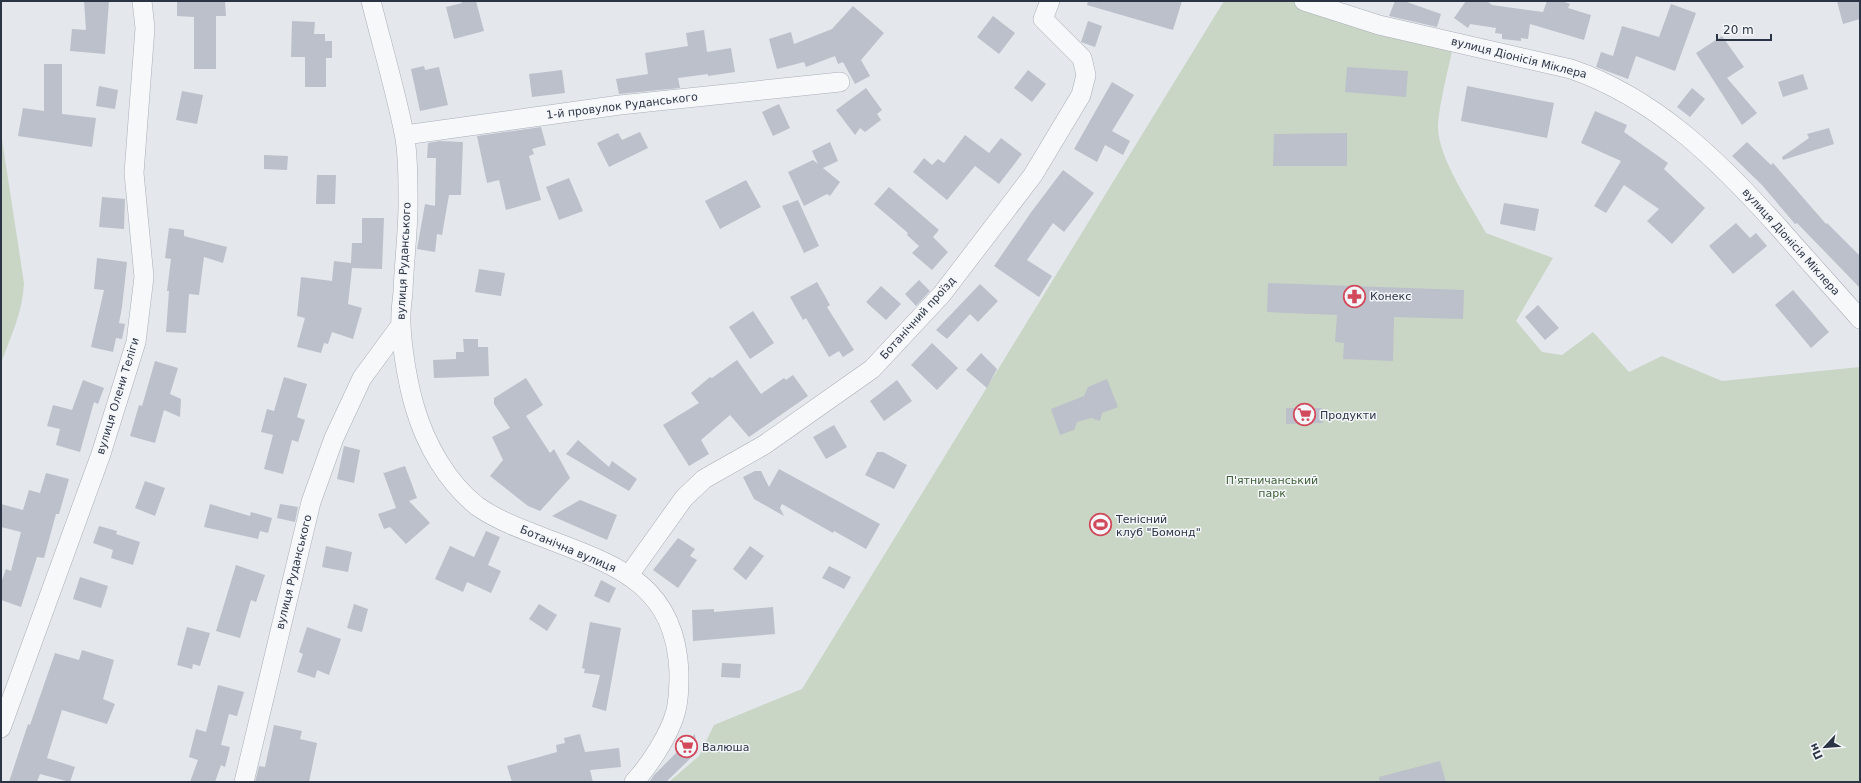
<svg xmlns="http://www.w3.org/2000/svg" width="1861" height="783" viewBox="0 0 1861 783" font-family="'DejaVu Sans',sans-serif">
<style>
.green{fill:#c9d6c5}
.building{fill:#bbc0ca}
.lines{fill:none;stroke-linecap:round;stroke-linejoin:round}
.minor-casing{stroke:#a9aeb7;stroke-width:20}
.minor{stroke:#f7f8fa;stroke-width:19}
.labels{text-anchor:middle;dominant-baseline:central;stroke-width:3;stroke-linejoin:round;paint-order:stroke}
.street-label{font-size:11px;fill:#2b3445;stroke:#f4f6f9}
.poi-label{font-size:11px;fill:#2b3445;stroke:#f4f6f9;text-anchor:start}
.park-label{font-size:11px;fill:#3f6138;stroke:#f4f6f9}
</style>
<rect width="100%" height="100%" fill="#e4e7ec"/>
<path class="green" d="M1224 1H1304L1454 42C1449 67 1439 103 1438 127 1438 158 1471 205 1486 233L1553 258 1516 321 1542 352 1562 355 1593 332 1629 372 1662 356 1722 381 1860 367V782H669L699 756 714 725 802 689Z
M1 133 24 283C23 311 11 336 1 363Z"/>
<path class="building" d="M84 1H109L105 54 70 51 72 29 86 30Z
M177 1H225L226 16H216V69H194V17L177 16Z
M462 1H476L484 31 454 39 446 7 462 3Z
M1088 1H1182L1173 30 1087 5Z
M1395 1H1404L1441 14 1437 27 1389 16Z
M1466 1H1487L1492 5 1543 12 1547 1H1562L1570 4 1568 8 1591 15 1584 40 1530 24 1528 39 1521 38V41L1502 39V34L1495 33 1496 28 1470 24 1468 28 1454 18Z
M1837 1H1860V19L1843 24Z
M1671 4 1696 13 1675 71 1636 56 1628 79 1596 67 1601 52 1613 56 1622 26 1659 37Z
M853 6 884 33 861 60 870 76 855 84 843 62 838 64 835 56 806 67 804 62 777 69 769 39 791 32 794 44 832 29Z
M993 16 1015 33 999 54 977 37Z
M292 21 315 22 314 34H325V41H332V58H326V87H305V57H291Z
M1088 21 1102 26 1095 47 1081 42Z
M704 30 707 52 731 48 735 72 708 76V74L678 78 680 88 619 94 616 79 648 74 645 53 688 46 686 33Z
M1722 36 1744 67 1727 78 1757 113 1742 125 1696 53Z
M44 64H62V114L96 118 92 147 18 136 23 108 44 111Z
M424 66 425 70 439 67 448 105 420 111 411 69Z
M1347 67 1408 71 1406 97 1345 92Z
M562 70 565 93 532 97 529 74Z
M1028 70 1046 84 1032 102 1014 88Z
M1803 74 1808 89 1783 97 1778 82Z
M1112 82 1134 95 1112 131 1130 141 1123 155 1105 145 1097 162 1074 149Z
M99 86 118 90 115 109 96 106Z
M1467 86 1554 103 1547 138 1461 121Z
M866 88 882 110 877 114 881 120 865 132 860 128 855 135 836 110Z
M1692 88 1705 99 1690 117 1677 107Z
M182 91 203 95 197 124 176 120Z
M779 104 790 128 773 136 762 112Z
M1595 111 1627 125 1624 132 1668 163 1664 169 1705 208 1672 244 1647 221 1659 209 1624 185 1606 213 1594 206 1621 161 1581 143Z
M541 127 546 145 532 149 534 154 529 156 541 200 506 210 499 180 487 183 477 136Z
M1829 128 1834 144 1783 160 1782 157 1809 138 1807 134Z
M640 132 648 148 609 167 597 143 618 133 622 140Z
M1347 133V166H1273L1274 134Z
M965 135 989 153 1001 138 1022 154 999 184 975 166 947 200 913 172 924 158 932 165 938 159 944 163Z
M440 141 463 142 461 195H449L442 235 437 234 435 252 417 249 425 204 435 206 436 158H427L428 143Z
M830 142 838 161 823 168 840 182 830 196 827 194 804 206 788 172 813 160 818 164 812 151Z
M1747 142 1771 165 1773 163 1826 224 1827 223 1860 256V288L1797 223 1795 224 1762 185 1732 156Z
M264 155 288 156 287 170 264 169Z
M1063 170 1094 193 1064 232 1053 223 1027 260 1052 276 1039 297 994 266 1032 211Z
M317 175H336L335 204H316Z
M569 178 583 211 559 220 546 187Z
M746 180 761 207 720 229 705 201Z
M889 187 939 230 933 237 948 252 932 270 912 253 919 246 907 235 908 233 874 204Z
M102 197 125 199 124 229 99 227Z
M798 200 819 246 804 253 782 206Z
M1504 203 1539 209 1535 231 1500 224Z
M362 218H384L382 269 352 268 348 304 362 308 353 339 332 332 328 344 324 343 321 353 297 347 305 318 297 316 301 277 332 281 334 261 351 263 352 243H362Z
M1736 223 1750 238 1756 233 1767 246 1733 274 1709 246Z
M169 228 184 230V236L227 247 223 263 204 257 199 295 189 294 186 333 166 332 169 291H167L171 259 165 258Z
M97 258 127 262 122 307 119 323 125 324 122 339 116 338 113 352 91 347 104 290 94 289Z
M479 269 505 273 501 296 475 292Z
M919 280 930 291 916 306 905 294Z
M817 282 830 305 827 307 854 350 843 357 839 351 829 357 806 318 803 320 790 297Z
M1268 283 1464 290 1463 319 1394 317 1393 361 1343 359 1344 343 1335 342 1337 315 1267 312Z
M980 284 998 301 978 322 970 314 947 339 936 330Z
M881 286 901 304 886 320 866 302Z
M1793 290 1829 332 1811 348 1775 305Z
M1538 305 1559 328 1545 340 1525 317Z
M753 311 774 343 750 359 729 327Z
M463 339H478V347H488L489 376 434 378 433 360 456 359V352H464Z
M932 343 958 368 937 390 911 365Z
M981 353 997 369 987 388 966 370Z
M737 360 761 394 784 378 786 380 793 375 808 396 749 437 730 415 701 440 709 454 689 466 663 425 699 403 691 393 710 377 712 378Z
M155 361 178 368 170 394 181 399 180 417 164 410 155 443 130 436 139 405 142 406Z
M284 377 307 384 297 417 305 420 298 442 292 440 283 474 264 469 273 435 261 432 267 409 274 411Z
M526 378 543 405 526 416 550 453 554 449 570 478 540 511 528 506 490 476 503 460 492 437 510 428 494 404V398Z
M1107 379 1118 407 1102 413 1100 421 1091 418 1077 422 1074 430 1060 435 1051 409 1084 396 1088 387Z
M83 380 104 388 98 404 94 402 80 452 56 445 60 429 47 426 53 405 72 410Z
M897 380 912 401 884 421 870 401Z
M1286 408H1322L1323 423 1286 424Z
M834 425 847 447 826 459 813 437Z
M578 440 609 467 612 461 637 479 629 491 566 454Z
M344 446 360 450 354 483 337 479Z
M877 452H883L907 465 894 489 865 475Z
M405 466 417 498 409 501 430 523 406 544 390 527 384 529 378 514 396 508 383 472 384 473Z
M779 469 880 524 866 549 834 531 833 533 782 504 780 508 784 516 754 499 743 477 755 471H761L769 487Z
M46 473 69 479 59 514H56L44 558 37 557 21 607 1 600V583L6 569 11 571 21 532 1 527V504L23 510 29 490 40 493Z
M145 481 165 488 155 516 135 508Z
M580 500 617 515 607 540 552 516Z
M210 504 250 516 251 512 272 518 268 533 260 531 258 539 204 527Z
M280 504 298 507 295 522 277 518Z
M99 526 117 531 116 534 140 542 133 565 111 558 113 550 93 543Z
M486 531 500 537 488 565 501 571 491 593 467 582 463 592 435 579 450 546 474 557Z
M678 538 695 549 690 556 697 560 678 588 653 570Z
M326 546 352 552 348 572 322 567Z
M750 546 764 556 746 580 733 569Z
M236 565 265 575 256 602 251 600 240 638 216 631Z
M829 566 851 577 844 589 822 578Z
M80 577 108 586 101 608 73 599Z
M601 580 616 588 609 603 594 596Z
M354 604 368 609 362 632 347 628Z
M539 604 557 615 547 631 529 619Z
M773 607 775 634 693 641 692 610 714 609V612Z
M590 622 621 628 606 711 592 707 600 675 584 673 585 669 582 668Z
M187 627 210 633 200 666 193 664 192 669 177 665Z
M307 627 341 639 329 675 317 670 315 678 297 672 303 654 299 652Z
M82 650 114 660 103 699 115 704 107 724 62 710 47 758 75 767 70 782 40 774 37 782H9L28 724 30 725 55 653 79 660Z
M722 663 741 664 740 678 721 677Z
M218 685 244 692 237 716 229 714 221 745 230 747 225 767 221 765 215 782H190L198 760 189 757 196 729 206 732Z
M274 725 302 731 300 739 317 743 309 782H255L259 766 265 767Z
M580 734 585 752 619 748 621 767 590 770 593 782H512L507 766 557 752 556 745 565 743 564 738Z
M695 734 697 752 666 782H651L650 781 654 775Z
M1440 761 1446 782H1380L1379 777Z"/>
<g class="lines">
<defs>
<path id="minor" d="M371 1C382 45 395 89 404 133 408 152 408 174 408 194 409 226 404 260 403 292 402 303 400 314 401 325 402 349 408 385 415 408 426 445 447 482 477 506 494 518 513 526 532 533 607 563 675 577 679 672 679 686 679 701 675 714 669 735 649 766 634 782
M1304 1 1379 25 1571 69C1658 99 1721 163 1781 230 1807 260 1834 289 1860 319
M405 135 620 105 840 82
M629 575 684 498 704 479 764 445 872 369 942 294 1033 175 1081 95 1086 75 1082 58 1043 19 1050 1
M1 728 101 454 136 342 144 277 134 173 145 28 142 1
M244 782 311 502 334 438 362 378 401 325"/>
</defs>
<use href="#minor" class="minor-casing"/>
<use href="#minor" class="minor"/>
</g>
<defs>
<symbol id="pharmacy-ring" viewBox="-11 -11 22 22"><circle r="9.5" fill="#f4f6f9" stroke="#d1495b" stroke-width="1.5"/><path d="M-2-6h4v4h4v4h-4v4h-4v-4h-4v-4h4Z" fill="#d1495b"/></symbol>
<symbol id="supermarket-ring" viewBox="-11 -11 22 22"><circle r="9.5" fill="#f4f6f9" stroke="#d1495b" stroke-width="1.5"/><path d="M-6-5.5h2.5l.6 2H6L4.5 2H-2.5L-4.4-4H-6ZM-1.5 3.2a1.3 1.3 0 1 0 .1 0ZM3 3.2a1.3 1.3 0 1 0 .1 0Z" fill="#d1495b"/></symbol>
<symbol id="stadium-ring" viewBox="-11 -11 22 22"><circle r="9.5" fill="#f4f6f9" stroke="#d1495b" stroke-width="1.5"/><path d="M0-5a6.5 5 0 1 0 0 10a6.5 5 0 1 0 0-10ZM-3.5-1.8h7v3.6h-7Z" fill="#d1495b"/></symbol>
</defs>
<g fill-rule="evenodd">
<use href="#pharmacy-ring" x="1342" y="284" width="25" height="25"/>
<use href="#supermarket-ring" x="1292" y="402" width="25" height="25"/>
<use href="#stadium-ring" x="1088" y="512" width="25" height="25"/>
<use href="#supermarket-ring" x="674" y="734" width="25" height="25"/>
</g>
<g class="labels">
<g class="street-label">
<text transform="translate(1519 58) rotate(14)">вулиця Діонісія Міклера</text>
<text transform="translate(622 106) rotate(-7)">1-й провулок Руданського</text>
<text transform="translate(1791 242) rotate(48)">вулиця Діонісія Міклера</text>
<text transform="translate(404 261) rotate(-87)">вулиця Руданського</text>
<text transform="translate(918 318) rotate(-48)">Ботанічний проїзд</text>
<text transform="translate(118 396) rotate(-73)">вулиця Олени Теліги</text>
<text transform="translate(568 549) rotate(23)">Ботанічна вулиця</text>
<text transform="translate(294 572) rotate(-76)">вулиця Руданського</text>
</g>
<g class="poi-label">
<text x="1370" y="296">Конекс</text>
<text x="1320" y="415">Продукти</text>
<text x="1116" y="519">Тенісний<tspan x="1116" dy="13">клуб "Бомонд"</tspan></text>
<text x="702" y="747">Валюша</text>
</g>
<g class="park-label">
<text x="1272" y="480">П'ятничанський<tspan x="1272" dy="13">парк</tspan></text>
</g>
</g>
<rect width="1861" height="783" fill="none" stroke="#2b3445" stroke-width="4"/>
<g transform="translate(1825 747) rotate(244)" stroke="#f4f6f9" stroke-width="3" paint-order="stroke">
<path d="M0-3L7 15L0 10L-7 15Z" fill="#2b3445"/>
<text y="-6" font-size="11" font-weight="bold" text-anchor="middle" fill="#2b3445">Пн</text>
</g>
<path d="M1717 34v6h54v-6" fill="none" stroke="#2b3445" stroke-width="2"/>
<text x="1723" y="34" font-size="12" fill="#2b3445" stroke="#f4f6f9" stroke-width="3" paint-order="stroke">20 m</text>
</svg>
